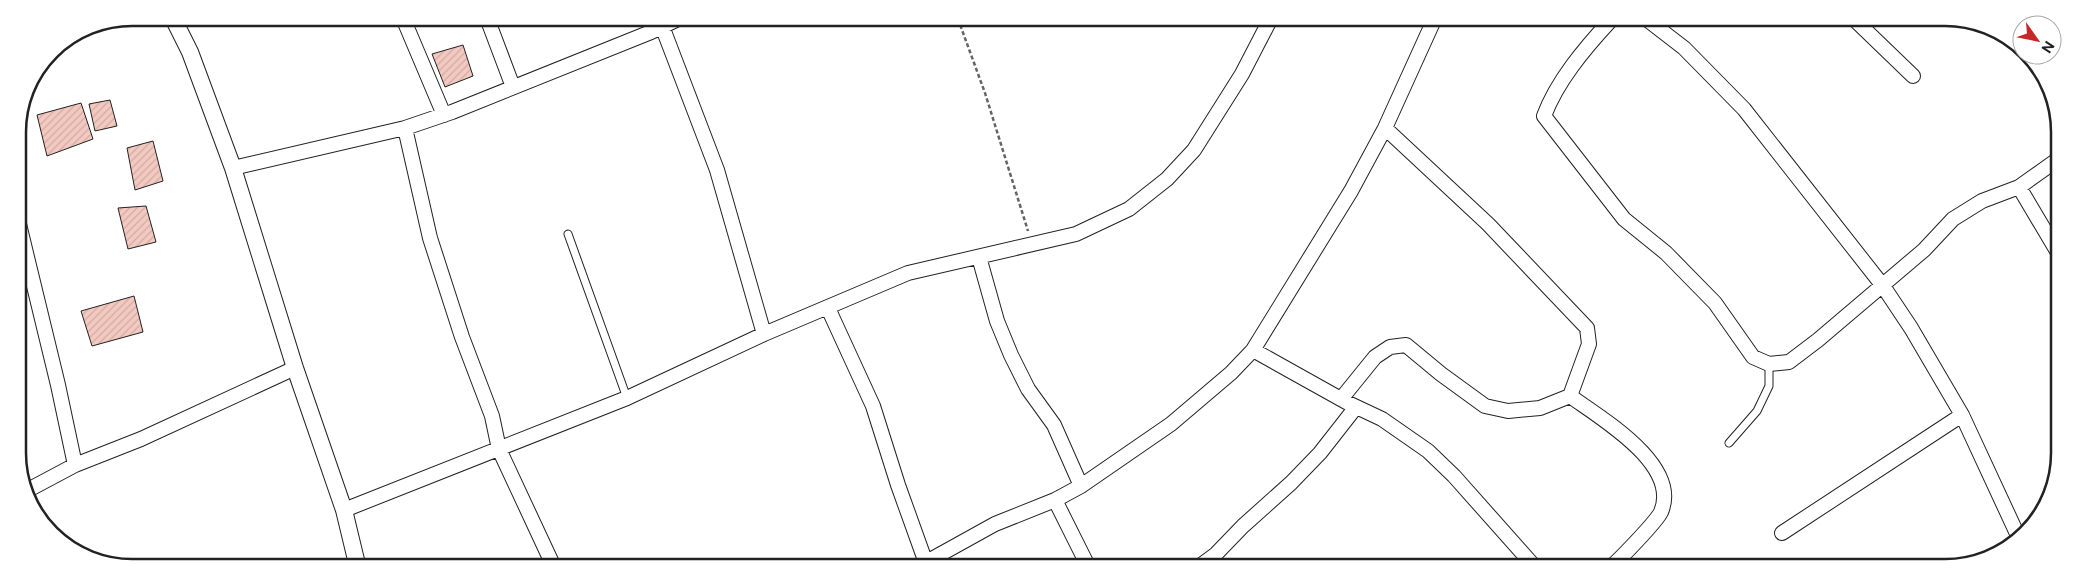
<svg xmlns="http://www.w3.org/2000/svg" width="2077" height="585" viewBox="0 0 2077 585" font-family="'Public Sans',sans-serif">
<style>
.building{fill:url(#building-hatch);stroke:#222}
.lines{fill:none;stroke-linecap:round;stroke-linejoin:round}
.service-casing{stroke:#222;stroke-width:9}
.minor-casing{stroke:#222;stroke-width:16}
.tertiary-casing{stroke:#222;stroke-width:18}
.path{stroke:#646464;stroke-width:2.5;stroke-dasharray:4 2.5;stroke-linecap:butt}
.service{stroke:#fff;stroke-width:7}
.minor{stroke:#fff;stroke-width:14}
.tertiary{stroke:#fff;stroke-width:16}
.rim{fill:none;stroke:#222;stroke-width:2.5}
</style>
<defs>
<pattern id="building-hatch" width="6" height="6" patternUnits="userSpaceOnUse" patternTransform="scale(1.25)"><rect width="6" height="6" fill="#f3c9c0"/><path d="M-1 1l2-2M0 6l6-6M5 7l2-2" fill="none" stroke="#d0aca5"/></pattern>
</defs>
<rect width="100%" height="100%" fill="#fff"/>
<path class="building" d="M463 45 473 76 445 87 432 54Z
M110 100 117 126 95 131 89 104Z
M81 103 93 139 47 156 37 115Z
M153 141 163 181 135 190 127 148Z
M146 206 156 242 128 249 118 208Z
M134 296 143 332 92 346 81 311Z"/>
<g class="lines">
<defs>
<path id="service" d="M568 234 627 398
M1729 443 1757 411 1769 386V364"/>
<path id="minor" d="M403 18 444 115
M487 18 513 87
M1610 21C1585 48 1557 81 1544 116L1624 219 1666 253 1715 303 1753 357 1769 364 1789 362 1818 340 1924 250 1953 219 1982 201 2019 187 2057 160
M1649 21 1684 48 1744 109 1883 286 1911 328 1962 415 2019 538
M1856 21 1913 76
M662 26 717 170 764 334
M405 128 430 238 462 337 492 416 499 449 553 565
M233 168 405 128 452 112 651 32 678 19
M2019 187 2057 251
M18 220 58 385 75 465
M979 257 997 321 1011 355 1028 389 1054 425 1081 486
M828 308 873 406 898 485 926 563
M1253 350 1348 403 1382 419 1428 451 1454 476 1534 566
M1570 396C1602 419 1681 465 1661 512 1656 522 1621 558 1611 567
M1341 399 1375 357 1390 347 1406 345 1441 374 1485 406 1508 411 1540 408 1570 396 1589 344 1587 328 1488 224 1385 128
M28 490 75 465 141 439 295 368
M1055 500 1088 566
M344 510 627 398 764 334 908 273 1076 234 1129 209 1167 179 1194 150 1242 74 1270 20
M1782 533 1962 415
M921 565 995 524 1055 500 1081 486 1171 424 1231 373 1253 350 1351 191 1385 128 1434 20
M1200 566 1215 555 1243 526 1291 483 1320 453 1356 407"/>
<path id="tertiary" d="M173 18 190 52 233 168 295 368 344 510 357 564"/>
</defs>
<use href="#service" class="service-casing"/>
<use href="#minor" class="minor-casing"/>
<use href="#tertiary" class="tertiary-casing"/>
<path class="path" d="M958 19 985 93 1028 231"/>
<use href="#service" class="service"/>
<use href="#minor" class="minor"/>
<use href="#tertiary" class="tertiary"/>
</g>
<path d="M0 0H2077V585H0ZM132 26H1945A106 106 0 0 1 2051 132V453A106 106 0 0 1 1945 559H132A106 106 0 0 1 26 453V132A106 106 0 0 1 132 26Z" fill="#fff" fill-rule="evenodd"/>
<path class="rim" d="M132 26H1945A106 106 0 0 1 2051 132V453A106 106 0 0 1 1945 559H132A106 106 0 0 1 26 453V132A106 106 0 0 1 132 26Z"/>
<g transform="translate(2037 40) rotate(123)"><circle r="24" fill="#ffffff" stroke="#a7a7a7"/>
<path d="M0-4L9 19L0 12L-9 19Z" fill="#c62828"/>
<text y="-8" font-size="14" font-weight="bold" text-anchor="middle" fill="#222222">N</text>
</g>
</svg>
